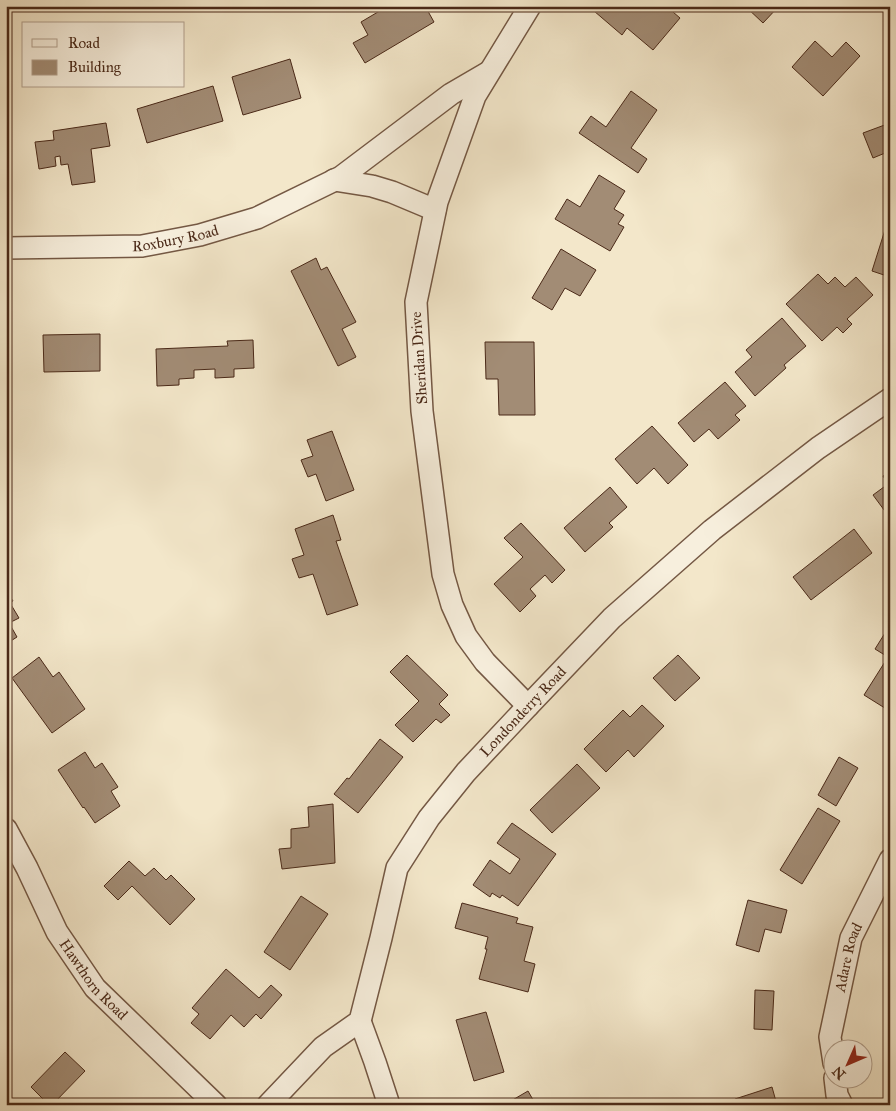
<svg xmlns="http://www.w3.org/2000/svg" width="896" height="1111" viewBox="0 0 896 1111" font-family="'IM FELL Great Primer',serif">
<style>
.building{fill:#a28c75;stroke:#4a2918}
.lines{fill:none;stroke-linecap:round;stroke-linejoin:round}
.street-casing{stroke:#745844;stroke-width:24}
.street{stroke:#f7efdd;stroke-width:21}
.labels{text-anchor:middle;dominant-baseline:central;stroke-width:4;stroke-linejoin:round;paint-order:stroke}
.street-label{font-size:15px;fill:#4a2918;stroke:#f7efdd}
</style>
<rect width="100%" height="100%" fill="#f3e7ca"/>
<filter id="stains"><feTurbulence type="fractalNoise" baseFrequency=".004" numOctaves="4"/><feColorMatrix values="0 0 0 0 .2 0 0 0 0 .09 0 0 0 0 .02 0 0 0 .5 -.17"/></filter>
<radialGradient id="worn" r=".72"><stop offset=".6" stop-color="#630" stop-opacity="0"/><stop offset="1" stop-color="#630" stop-opacity=".3"/></radialGradient>
<path class="building" d="M388 6H425L434 22 365 63 353 43 368 35 361 22Z
M599 6H635L636 7 637 6H666L680 18 653 50 627 28 622 35 594 11Z
M745 6H779L763 23Z
M815 41 832 57 846 42 860 56 823 96 792 67Z
M290 59 301 98 243 115 232 77Z
M213 86 223 121 147 143 137 109Z
M631 91 657 110 631 148 647 159 638 173 579 133 591 116 606 127Z
M106 123 110 146 91 149 95 182 72 185 68 164 61 165 60 156 55 157 56 166 39 169 35 142 54 140 53 131Z
M890 123V151L873 158 863 133Z
M599 175 625 191 614 209 624 215 618 224 624 227 610 251 555 219 567 199 580 207Z
M890 214V277L872 271Z
M561 249 596 270 580 296 565 288 552 310 532 298Z
M316 258 321 270 327 267 356 322 342 329 356 357 338 366 291 271Z
M818 274 828 284 835 277 845 287 856 277 873 295 847 319 852 324 843 333 837 327 822 341 786 304Z
M782 318 806 346 784 365 786 368 755 396 735 372 752 357 746 350Z
M100 334V371L44 372 43 335Z
M253 340 254 368 234 369V377L215 378V369L194 370V378L179 379V385L157 386 156 349 228 346 227 341Z
M485 342H534L535 415H499L498 379H486Z
M725 382 746 406 735 415 740 420 718 439 709 429 694 442 678 423Z
M652 426 688 465 668 484 654 468 637 484 615 459Z
M332 431 354 490 326 501 316 474 308 477 301 460 313 456 307 440Z
M890 472V518L873 495 888 484 883 476Z
M610 487 627 507 609 523 613 527 585 552 564 528Z
M333 515 341 540 336 541 358 605 327 615 313 574 299 578 292 559 304 555 295 529Z
M521 523 565 570 552 583 545 575 530 589 536 596 520 612 494 584 523 557 504 538Z
M854 529 872 553 811 600 793 577Z
M6 590 13 601 10 603 19 618 9 623 17 637 6 644Z
M890 625V708L888 710 864 695 888 657 875 649Z
M407 655 448 695 439 704 450 715 441 723 436 719 413 742 395 725 419 701 390 672Z
M678 655 700 678 675 701 653 678Z
M39 657 53 677 59 672 85 709 52 733 12 678Z
M642 705 664 726 634 757 628 750 606 772 584 749 623 710 630 717Z
M380 739 403 757 358 813 334 794 347 778 349 779Z
M85 752 95 768 102 763 118 787 111 791 120 806 95 823 84 807 83 808 58 770Z
M839 757 858 768 836 806 818 795Z
M577 764 600 788 552 833 530 810Z
M333 804 335 863 282 869 279 849 291 848V829L309 827 308 807Z
M818 808 840 821 802 884 780 870Z
M512 823 556 854 518 906 502 895 500 898 492 893 490 897 473 885 490 860 510 874 520 859 497 843Z
M129 861 145 876 154 868 166 880 171 875 195 899 170 925 132 886 118 900 104 886Z
M301 896 328 914 290 970 264 952Z
M748 900 787 910 781 933 765 929 759 952 736 945Z
M462 903 518 918 516 923 533 927 524 961 535 964 528 992 479 979 487 949H485L488 937 455 928Z
M226 969 259 998 271 985 282 995 261 1019 256 1014 244 1027 231 1015 210 1039 191 1023 199 1014 192 1008Z
M755 990 774 991 772 1030 754 1029Z
M486 1012 504 1072 474 1081 456 1020Z
M65 1052 85 1071 52 1105H49L31 1087Z
M772 1087 777 1105H737L735 1099Z
M528 1091 536 1105H504Z"/>
<g class="lines">
<defs>
<g id="street">
<path d="M334 180 372 186 392 192 435 210"/>
<path id="s1" d="M6 248 142 246 200 235 257 218 341 177 451 94 487 73"/>
<path d="M528 706 485 662 466 636 452 605 443 574 422 411 416 302 437 202 475 96 530 6"/>
<path id="s2" d="M6 829 27 868 57 932 95 988 216 1105"/>
<path d="M360 1021 375 1062 389 1105"/>
<path id="s3" d="M834 1063 830 1037 851 938 890 860"/>
<path d="M835 1078 837 1095 842 1105"/>
<path id="s4" d="M268 1105 323 1047 360 1021 381 938 397 868 429 818 466 772 528 706 612 618 712 530 818 448 890 399"/>
</g>
</defs>
<use href="#street" class="street-casing"/>
<use href="#street" class="street"/>
</g>
<g class="labels">
<g class="street-label">
<text stroke="none"><textPath href="#s1" startOffset="170">Roxbury Road</textPath></text>
<text transform="translate(419 358) rotate(-94)">Sheridan Drive</text>
<text stroke="none"><textPath href="#s4" startOffset="484">Londonderry Road</textPath></text>
<text stroke="none"><textPath href="#s3" startOffset="108">Adare Road</textPath></text>
<text stroke="none"><textPath href="#s2" startOffset="175">Hawthorn Road</textPath></text>
</g>
</g>
<rect width="896" height="1111" fill="none" stroke="#f3e7ca" stroke-width="25"/>
<rect x="8" y="8" width="881" height="1096" fill="none" stroke="#4a2918" stroke-width="2.5"/>
<rect x="12" y="12" width="871" height="1086" fill="none" stroke="#4a2918"/>
<rect x="22" y="22" width="162" height="65" fill="#f7efdd" stroke="#b2a08e"/>
<rect x="32" y="39" width="25" height="8" fill="#f7efdd" stroke="#b2a08e"/>
<text x="68" y="48" font-size="15" fill="#4a2918">Road</text>
<rect x="32" y="60" width="25" height="15" fill="#a28c75" stroke="#b2a08e"/>
<text x="68" y="72" font-size="15" fill="#4a2918">Building</text>
<g transform="translate(848 1064) rotate(225)"><circle r="24" fill="#f7efdd" stroke="#b2a08e"/>
<path d="M0-4L9 19L0 12L-9 19Z" fill="#8f2418"/>
<text y="-8" font-size="14" font-weight="bold" text-anchor="middle" fill="#4a2918">N</text>
</g>
<rect width="100%" height="100%" filter="url(#stains)"/>
<rect width="100%" height="100%" fill="url(#worn)"/>
</svg>
